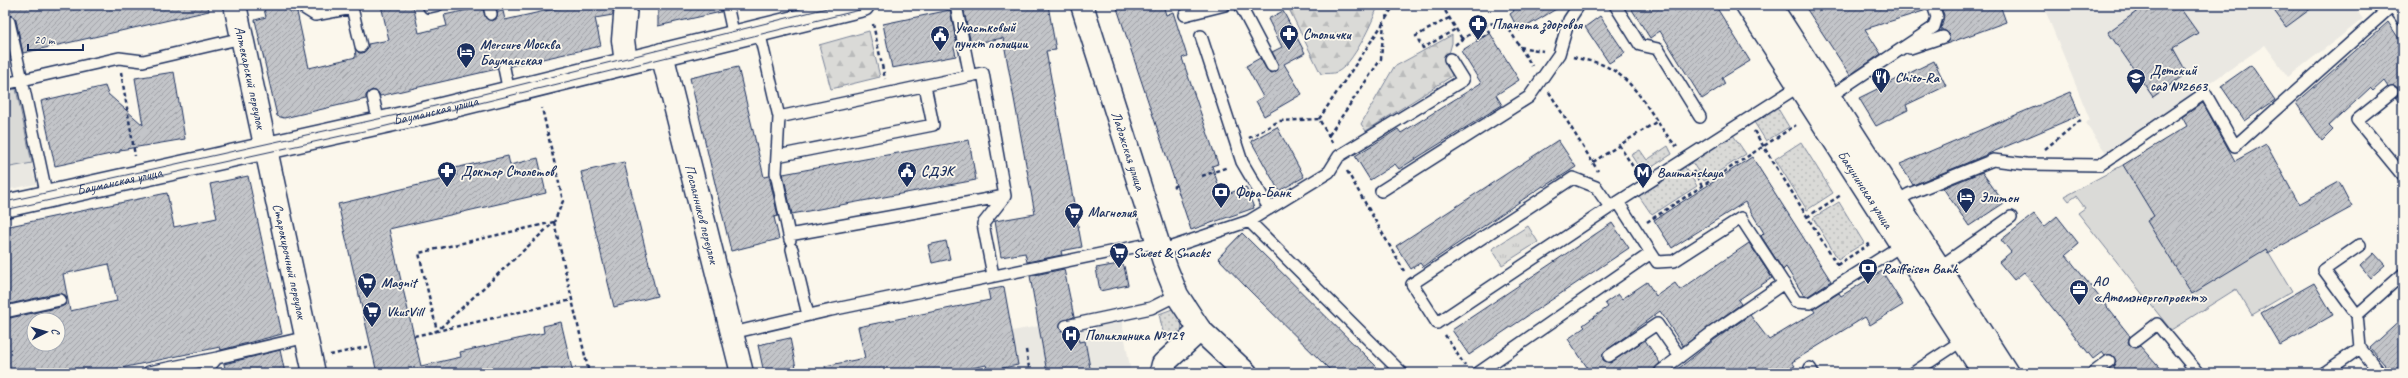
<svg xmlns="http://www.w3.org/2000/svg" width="2408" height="378" viewBox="0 0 2408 378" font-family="Caveat,sans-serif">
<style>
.built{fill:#eae8e2}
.grass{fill:url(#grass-dots);stroke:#7a849a}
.forest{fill:url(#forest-firs);stroke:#7a849a}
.park{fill:url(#park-tufts);stroke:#7a849a}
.garden{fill:#dadad7;stroke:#7a849a}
.building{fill:url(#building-hatch);stroke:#1b2f5e;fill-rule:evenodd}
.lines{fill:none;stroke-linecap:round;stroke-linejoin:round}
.service-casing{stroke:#1b2f5e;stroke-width:14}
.minor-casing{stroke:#1b2f5e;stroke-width:25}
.tertiary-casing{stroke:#1b2f5e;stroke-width:25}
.secondary-casing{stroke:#1b2f5e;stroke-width:25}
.path{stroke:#1b2f5e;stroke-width:2.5;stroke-dasharray:4 3;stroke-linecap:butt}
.service{stroke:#fbf7ec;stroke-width:11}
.minor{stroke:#fbf7ec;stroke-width:22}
.tertiary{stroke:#fbf7ec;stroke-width:22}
.secondary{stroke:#fbf7ec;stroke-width:22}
.tram{stroke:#1b2f5e;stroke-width:1}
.labels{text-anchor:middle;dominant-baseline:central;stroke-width:3.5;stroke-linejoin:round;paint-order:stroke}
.poi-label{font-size:14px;font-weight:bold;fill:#1b2f5e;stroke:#fbf7ec;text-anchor:start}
.street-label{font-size:14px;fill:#1b2f5e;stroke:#fbf7ec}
</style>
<defs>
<pattern id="grass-dots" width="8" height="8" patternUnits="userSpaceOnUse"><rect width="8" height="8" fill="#dadad7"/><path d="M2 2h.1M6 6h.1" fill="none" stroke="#babbbb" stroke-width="1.8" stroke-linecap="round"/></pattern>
<pattern id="forest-firs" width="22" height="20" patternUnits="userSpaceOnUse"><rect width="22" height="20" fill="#dadad7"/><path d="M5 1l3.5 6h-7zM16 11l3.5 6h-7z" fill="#babbbb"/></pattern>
<pattern id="park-tufts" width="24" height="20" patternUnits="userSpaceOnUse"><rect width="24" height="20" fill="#dadad7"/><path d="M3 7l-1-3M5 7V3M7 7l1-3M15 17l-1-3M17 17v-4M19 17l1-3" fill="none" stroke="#babbbb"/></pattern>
<pattern id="building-hatch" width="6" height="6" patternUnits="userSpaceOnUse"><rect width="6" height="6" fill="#c3c5c9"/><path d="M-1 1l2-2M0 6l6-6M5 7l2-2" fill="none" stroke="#9ea0a6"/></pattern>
</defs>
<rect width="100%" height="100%" fill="#fbf7ec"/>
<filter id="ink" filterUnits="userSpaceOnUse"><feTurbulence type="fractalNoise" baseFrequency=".025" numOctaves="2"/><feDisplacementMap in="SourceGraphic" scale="8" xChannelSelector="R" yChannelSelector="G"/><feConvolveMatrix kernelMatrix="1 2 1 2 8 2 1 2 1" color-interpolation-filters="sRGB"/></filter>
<g filter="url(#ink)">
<path class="built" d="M2053 5H2357L2354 7 2363 19 2288 77 2265 45 2107 154 2085 123 2090 120 2045 10Z
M5 39 36 184 5 190Z
M1120 311 1131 373H1019L1012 331Z"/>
<path class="grass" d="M1777 107 1789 127 1766 141 1754 122Z
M1733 135 1746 154 1704 181 1692 162Z
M1801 142 1833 193 1807 210 1775 159Z
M1668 146 1672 154 1643 173 1631 155 1640 150 1647 160Z
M1685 167 1697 186 1652 215 1639 196Z
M1839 202 1864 243 1838 259 1813 218Z
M1175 308 1182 321 1181 335 1165 341 1159 314Z"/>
<path class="forest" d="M1287 5H1378C1374 20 1352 66 1337 72 1333 74 1326 73 1321 74Z
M869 31 880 77 831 89 819 45Z
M1452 35V43L1447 61 1452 76 1366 131 1361 124 1394 67Z"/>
<path class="park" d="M1528 226 1538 242 1502 265 1492 249Z"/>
<path class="garden" d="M16 89 32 163 5 168V91Z
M2170 137 2219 170 2292 291 2252 315 2236 289 2171 330 2078 213 2085 208 2076 196 2069 201 2065 196 2123 165Z"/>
<path class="building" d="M5 5H208L209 11 23 53 16 20 12 16 5 15Z
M263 5H289L290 12H297L309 68 356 57 355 48 359 53H363L368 48V44L389 40 381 5H413L419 33 447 26 444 15 482 7 486 18 492 21 496 19 498 12 503 11 505 20 571 5H613V15L595 18 601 46 511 66 507 62 502 61 498 65 497 69 380 96 378 92 372 90 366 95V99L284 118 277 116 255 20 266 17Z
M658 5H720L721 12 658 26Z
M971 5H1048L1056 50 1046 51 1082 247 1061 251 1062 255 1027 262 1025 253 1001 257 995 221 1035 214 1003 38 971 44 963 7Z
M1116 5H1163L1166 15 1173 12 1187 56 1182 58 1218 164 1212 166 1222 196 1246 187 1254 208 1191 230Z
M1511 5H1563L1519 31 1510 14 1514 11Z
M1629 5H1715L1750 61 1722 78 1725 84 1702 99 1660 31 1650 38Z
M1804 5H1928L1927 10 1865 29 1881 54 1850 75Z
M1940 5H2000L2006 22 1946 44 1950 35 1947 32 1941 29 1944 15Z
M2146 5H2178L2198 33 2173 48 2187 73 2153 97 2108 32Z
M2270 5H2316L2286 27Z
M950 10 957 46 954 47 956 56 892 68 883 24Z
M1283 11 1305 53 1284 64 1302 94 1264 116 1256 101 1263 97 1246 66 1260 58 1268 72 1272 73 1278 70V63L1272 52 1282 47 1268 19Z
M1600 16 1625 53 1609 63 1585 27Z
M2388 22 2403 45V109L2396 98 2399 94 2398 88 2394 85 2388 87 2384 81 2373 91 2370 88 2329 126 2333 130 2322 141 2296 103Z
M1490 33 1519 80 1496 95 1502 105 1399 169 1395 164 1370 180 1355 156 1398 129 1401 133 1481 83 1461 51Z
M1934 61 1946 86 1906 105 1908 110 1876 126 1859 98Z
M2251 65 2275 100 2245 121 2221 86Z
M738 67 764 177 769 176 778 216 774 217 779 239 731 251 690 78Z
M174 72 185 139 120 150V152L55 166 41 101 105 86 108 94 143 125 135 78Z
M2070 92 2080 115 1974 160 1913 185 1900 164Z
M2203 103 2235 161 2266 144 2299 204 2339 182 2352 207 2268 253 2266 249 2192 294 2147 221 2154 216 2123 165 2187 126 2182 117Z
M1277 127 1304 177 1279 191 1251 141Z
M969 140 976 180 792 214 783 174Z
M1558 140 1576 167 1544 187 1543 186 1423 267 1420 263 1411 269 1396 246Z
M508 156 510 165 538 158 546 193 389 229 421 366 461 357 460 352 544 333 543 326 561 322 573 373H377L338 204 457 176 455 168Z
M1752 157 1831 281 1808 296H1804L1786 267 1783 270 1761 236 1764 233 1745 202 1672 248 1654 220Z
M624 162 657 296 614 307 581 172Z
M1982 172 2004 203 1969 226 1943 188Z
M248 176 282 334 221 350 220 347 98 373H5V319L61 307 65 305 67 299 65 295 59 293 5 305V227L167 193 174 227 217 218 210 184ZM109 264 117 301 70 311 63 274ZM34 320H58V344H34Z
M2034 214 2044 227 2057 216 2079 244 2066 255 2130 336 2128 342 2130 346 2136 348 2140 346 2164 373H2117L2113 367 2116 361 2112 355 2105 356 2102 352 2093 359 2024 272 2014 280 1999 262 2011 252 2001 240Z
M1612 223 1629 248 1469 355 1452 330Z
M1242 233 1383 373H1333L1247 288 1218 258Z
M946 241 950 259 932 263 928 245Z
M1749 243 1772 278 1738 300 1741 304 1683 346 1660 311 1603 353V360L1610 363 1645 340 1660 363 1655 368 1654 373H1591L1568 339 1585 327 1583 325 1608 307 1605 303 1618 294 1622 299 1647 282 1656 296 1675 283 1680 290Z
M2374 253 2385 265 2370 278 2360 266Z
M1119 264 1124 266 1128 285 1100 291 1096 268Z
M1064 269 1074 317 1062 321 1059 328 1064 333 1077 331 1079 342 1085 341 1091 373H1047L1030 276Z
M1882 271 1903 305 1870 325 1865 317 1792 362 1795 366 1784 373H1673L1714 340 1750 315 1769 340 1815 312 1813 309 1839 293 1841 296Z
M2314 283 2333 315 2280 345 2261 313Z
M1004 287 1018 365 988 371 986 365 950 373H826L825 366 865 358 858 327 990 300 988 290Z
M2403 318V373H2392L2370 348Z
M790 338 797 373H764L758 345Z
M280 350 285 373H226L224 364Z"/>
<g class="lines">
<defs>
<path id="service" d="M299 5 315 15 352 8 361 46
M428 5 429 7 438 5
M489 5 491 14
M727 5 734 37
M956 5 970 76
M1240 5 1272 66
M1615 5 1640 45 1658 49 1700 117
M2392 5 2403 20
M1185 15 1225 5
M5 22H9L22 80 5 84
M759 31 779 117 983 73 1005 196 983 224 993 275
M1201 36 1242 162 1269 208
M1910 48 1943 37
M504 68 509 92
M2392 92 2357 120 2403 176
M373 97 379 123
M1829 97 1934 27 1937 17 1934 8
M779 117 776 173 790 240
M777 156 933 125 925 86
M1381 191 1529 97 1559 54 1569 20 1579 5
M47 197 22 80 119 58 143 61 242 38
M1618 202 1657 262 1674 261 1741 218 1796 302 1810 303 1902 245
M1895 202 1909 194 1993 160 2026 164 2100 165 2205 93 2235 146 2393 5
M1610 207 1596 187 1573 178 1412 284 1437 323 1618 202 1799 86
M1249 221 1402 373
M789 235 1005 196
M792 249 808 315
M1160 251 1249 221 1329 172 1339 156 1463 80 1450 59
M1938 268 2011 217
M5 312 60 300
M2357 315 2403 274
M1066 326 1151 308 1177 295
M732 333 831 310 1158 242
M2135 341 2157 324 2198 373
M2360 348 2380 373
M1609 356 1657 324 1680 357
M1810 368 1813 373
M149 372 217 358
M204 373 217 358 307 337
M1478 373 1651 253
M1663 373 1661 371 1710 334 1784 283
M1913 373 1963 340
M2093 373 2109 361
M2324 373 2360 348 2357 315 2324 270 2360 245"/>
<g id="minor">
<path id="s1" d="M235 5 314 373"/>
<path id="s2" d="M662 54 742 373"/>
<path d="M626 63 623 40 626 5"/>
<path d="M1161 372 1163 364 1200 330"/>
</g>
<g id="tertiary">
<path id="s3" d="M1082 5 1166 268 1177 295 1200 330 1246 373"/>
<path id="s4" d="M5 206 425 113 863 5"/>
</g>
<g id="secondary">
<path id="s5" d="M1747 5 1984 373"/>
<path d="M1770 5 2007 373"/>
</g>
</defs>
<use href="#service" class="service-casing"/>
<use href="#minor" class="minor-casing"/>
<use href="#tertiary" class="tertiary-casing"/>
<use href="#secondary" class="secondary-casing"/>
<path class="path" d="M1433 5 1444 9 1462 39
M1449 18 1416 36 1423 48 1456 29
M873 24 885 79
M1473 32 1478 40
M1482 37 1489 32 1485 25
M1455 45 1462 39 1489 23 1507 26 1532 66
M1520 47 1543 51
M1573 57C1583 60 1594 61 1603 65 1639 80 1652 121 1677 147
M121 72 135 156
M1549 92 1598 171
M1319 119 1384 22
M1754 131 1839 268
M1329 135 1381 59 1384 22 1394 5
M1249 138 1279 121 1319 119 1333 144
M1619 145 1637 173
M2045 149 2082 119
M1593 162 1656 122
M1347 171 1404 271
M1693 171 1702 186
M1202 176 1228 167
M1173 187 1176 185
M1807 217 1841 195
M554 222 419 253 437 331 572 300
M554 222 589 373
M1647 222 1796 125
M1837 265 1871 243
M1445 335 1465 366
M414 336 437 331 554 222 563 201 542 108
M1026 350 1030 373
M330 355 371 346"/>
<use href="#service" class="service"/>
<use href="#minor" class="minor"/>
<use href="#tertiary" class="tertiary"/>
<use href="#secondary" class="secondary"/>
<path class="tram" d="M5 202 423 109 839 5
M5 210 382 127 880 5"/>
</g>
</g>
<defs>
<symbol id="pharmacy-pin" viewBox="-11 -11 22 30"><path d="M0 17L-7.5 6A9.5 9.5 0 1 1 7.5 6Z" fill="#1b2f5e" stroke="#fbf7ec"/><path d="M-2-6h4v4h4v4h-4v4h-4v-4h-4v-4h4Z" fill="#fff"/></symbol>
<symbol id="civic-pin" viewBox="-11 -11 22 30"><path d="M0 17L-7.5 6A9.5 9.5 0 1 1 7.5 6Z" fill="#1b2f5e" stroke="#fbf7ec"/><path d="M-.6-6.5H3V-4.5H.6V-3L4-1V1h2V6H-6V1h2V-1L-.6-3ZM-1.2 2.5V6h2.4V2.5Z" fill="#fff"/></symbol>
<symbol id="hotel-pin" viewBox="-11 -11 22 30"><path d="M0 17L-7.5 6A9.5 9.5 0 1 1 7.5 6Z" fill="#1b2f5e" stroke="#fbf7ec"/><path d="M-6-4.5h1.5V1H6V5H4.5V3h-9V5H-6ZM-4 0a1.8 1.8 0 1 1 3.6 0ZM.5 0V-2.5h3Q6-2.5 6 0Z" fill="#fff"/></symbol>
<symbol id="restaurant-pin" viewBox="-11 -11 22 30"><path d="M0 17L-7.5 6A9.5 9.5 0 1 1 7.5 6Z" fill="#1b2f5e" stroke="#fbf7ec"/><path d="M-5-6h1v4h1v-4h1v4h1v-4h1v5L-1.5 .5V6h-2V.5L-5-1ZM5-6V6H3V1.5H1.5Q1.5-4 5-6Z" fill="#fff"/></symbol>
<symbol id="school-pin" viewBox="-11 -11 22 30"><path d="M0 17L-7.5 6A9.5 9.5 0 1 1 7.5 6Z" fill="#1b2f5e" stroke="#fbf7ec"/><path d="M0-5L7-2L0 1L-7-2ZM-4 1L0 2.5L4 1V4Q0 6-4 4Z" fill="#fff"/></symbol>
<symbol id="metro-pin" viewBox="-11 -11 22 30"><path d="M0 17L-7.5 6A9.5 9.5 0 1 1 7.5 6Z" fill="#1b2f5e" stroke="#fbf7ec"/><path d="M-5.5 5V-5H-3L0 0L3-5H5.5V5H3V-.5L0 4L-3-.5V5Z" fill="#fff"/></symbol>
<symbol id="bank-pin" viewBox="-11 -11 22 30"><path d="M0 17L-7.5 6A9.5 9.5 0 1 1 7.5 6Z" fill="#1b2f5e" stroke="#fbf7ec"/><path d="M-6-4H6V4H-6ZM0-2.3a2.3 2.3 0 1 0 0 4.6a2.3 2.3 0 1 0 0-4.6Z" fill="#fff"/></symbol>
<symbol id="supermarket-pin" viewBox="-11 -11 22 30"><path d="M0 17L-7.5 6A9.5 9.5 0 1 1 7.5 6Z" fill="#1b2f5e" stroke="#fbf7ec"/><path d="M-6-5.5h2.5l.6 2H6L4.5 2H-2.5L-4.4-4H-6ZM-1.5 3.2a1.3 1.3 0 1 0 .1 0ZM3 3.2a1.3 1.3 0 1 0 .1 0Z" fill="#fff"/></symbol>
<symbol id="office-pin" viewBox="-11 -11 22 30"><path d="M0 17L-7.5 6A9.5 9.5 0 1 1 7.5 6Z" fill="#1b2f5e" stroke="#fbf7ec"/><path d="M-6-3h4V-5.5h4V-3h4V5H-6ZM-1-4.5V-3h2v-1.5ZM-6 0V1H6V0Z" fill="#fff"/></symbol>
<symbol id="hospital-pin" viewBox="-11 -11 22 30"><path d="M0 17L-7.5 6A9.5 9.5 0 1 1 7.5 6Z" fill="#1b2f5e" stroke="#fbf7ec"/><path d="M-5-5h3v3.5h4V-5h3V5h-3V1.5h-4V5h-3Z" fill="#fff"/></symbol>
</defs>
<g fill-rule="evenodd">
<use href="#pharmacy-pin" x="1467" y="13" width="22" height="30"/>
<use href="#pharmacy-pin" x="1278" y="23" width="22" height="30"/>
<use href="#civic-pin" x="929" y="24" width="22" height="30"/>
<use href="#hotel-pin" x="455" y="41" width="22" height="30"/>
<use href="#restaurant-pin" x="1870" y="66" width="22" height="30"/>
<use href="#school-pin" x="2125" y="67" width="22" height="30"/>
<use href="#pharmacy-pin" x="436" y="160" width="22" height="30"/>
<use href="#civic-pin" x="896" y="160" width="22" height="30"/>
<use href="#metro-pin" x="1632" y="161" width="22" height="30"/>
<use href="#bank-pin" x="1210" y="181" width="22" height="30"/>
<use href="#hotel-pin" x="1955" y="186" width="22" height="30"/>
<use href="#supermarket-pin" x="1063" y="201" width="22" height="30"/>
<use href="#supermarket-pin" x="1108" y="241" width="22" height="30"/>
<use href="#bank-pin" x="1857" y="257" width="22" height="30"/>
<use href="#supermarket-pin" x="356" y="271" width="22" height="30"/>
<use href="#office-pin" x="2068" y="278" width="22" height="30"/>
<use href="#supermarket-pin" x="361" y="300" width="22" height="30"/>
<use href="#hospital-pin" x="1060" y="324" width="22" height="30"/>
</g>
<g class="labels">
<g class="poi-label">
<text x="1492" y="24">Планета здоровья</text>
<text x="954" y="27">Участковый<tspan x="954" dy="16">пункт полиции</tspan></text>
<text x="1303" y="34">Столички</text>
<text x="480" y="44">Mercure Москва<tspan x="480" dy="16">Бауманская</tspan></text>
<text x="2150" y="70">Детский<tspan x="2150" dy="16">сад №2663</tspan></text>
<text x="1895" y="77">Chito-Ra</text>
<text x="461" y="171">Доктор Столетов</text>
<text x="921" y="171">СДЭК</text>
<text x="1657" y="172">Baumanskaya</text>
<text x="1235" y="192">Фора-Банк</text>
<text x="1980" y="197">Элитон</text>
<text x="1088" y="212">Магнолия</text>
<text x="1133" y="252">Sweet &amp; Snacks</text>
<text x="1882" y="268">Raiffeisen Bank</text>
<text x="2093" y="281">АО<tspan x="2093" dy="16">«Атомэнергопроект»</tspan></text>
<text x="381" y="282">Magnit</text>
<text x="386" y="311">VkusVill</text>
<text x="1085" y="335">Поликлиника №129</text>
</g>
<g class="street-label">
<text stroke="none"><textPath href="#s1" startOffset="74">Аптекарский переулок</textPath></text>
<text stroke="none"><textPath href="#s4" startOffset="441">Бауманская улица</textPath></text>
<text stroke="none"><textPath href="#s3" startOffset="153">Ладожская улица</textPath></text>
<text stroke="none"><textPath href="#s4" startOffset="117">Бауманская улица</textPath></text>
<text stroke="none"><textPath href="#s5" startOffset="219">Бакунинская улица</textPath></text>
<text stroke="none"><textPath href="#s2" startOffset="165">Посланников переулок</textPath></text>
<text stroke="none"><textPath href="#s1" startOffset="262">Старокирочный переулок</textPath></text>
</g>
</g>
<rect width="2408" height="378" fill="none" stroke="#fbf7ec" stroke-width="20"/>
<rect x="10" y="10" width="2388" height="358" fill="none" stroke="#1b2f5e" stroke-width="1.5" filter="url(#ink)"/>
<g transform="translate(46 332) rotate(84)"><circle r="19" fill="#fbf7ec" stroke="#a1a7b3"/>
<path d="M0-3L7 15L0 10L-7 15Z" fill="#1b2f5e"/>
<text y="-6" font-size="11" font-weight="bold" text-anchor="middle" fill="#1b2f5e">С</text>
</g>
<path d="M28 44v6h55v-6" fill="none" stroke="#1b2f5e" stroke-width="2"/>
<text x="34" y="44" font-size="12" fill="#1b2f5e" stroke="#fbf7ec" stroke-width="3" paint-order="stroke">20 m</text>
</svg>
